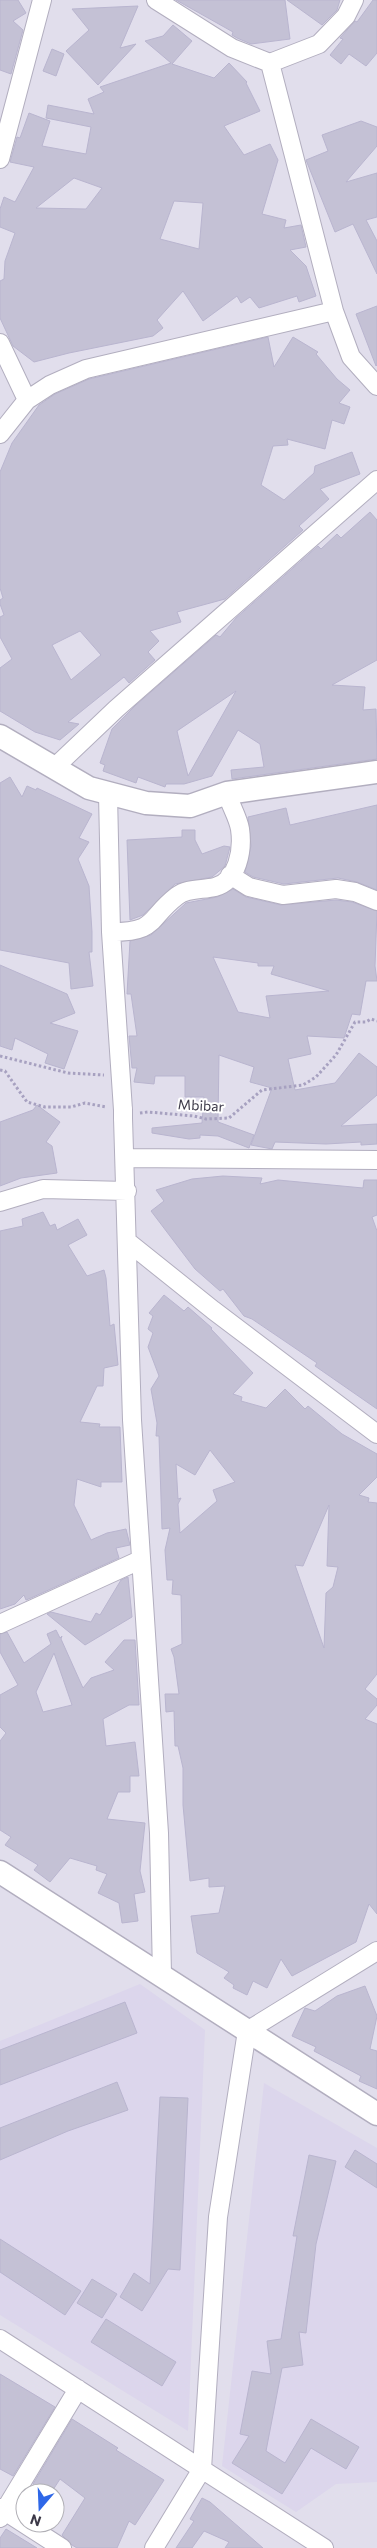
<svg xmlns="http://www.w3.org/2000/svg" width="377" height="2548" viewBox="0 0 377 2548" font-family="Commissioner,sans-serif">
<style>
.residential{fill:#e1deec;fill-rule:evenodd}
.education{fill:#dcd6ec}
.building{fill:#c4c1d5;stroke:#b9b5cf;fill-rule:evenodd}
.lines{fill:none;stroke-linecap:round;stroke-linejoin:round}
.minor-casing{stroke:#b2aebf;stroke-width:20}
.tertiary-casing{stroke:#b2aebf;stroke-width:25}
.path{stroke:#a7a1c0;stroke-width:3;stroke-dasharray:2.5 2.5;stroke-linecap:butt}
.minor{stroke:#fff;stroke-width:18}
.tertiary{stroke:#fff;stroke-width:22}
.minor-bridge-casing{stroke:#b2aebf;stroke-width:20;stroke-linecap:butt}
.minor-bridge{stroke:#fff;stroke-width:18}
.labels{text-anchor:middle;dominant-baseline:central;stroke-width:4;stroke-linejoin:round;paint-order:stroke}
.street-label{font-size:14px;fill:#3c3948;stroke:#fff}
</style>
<rect width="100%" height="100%" fill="#edebf4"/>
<path class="residential" d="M0 0H377V2548H0ZM25 2493H55V2523H25Z"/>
<path class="education" d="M140 1984 205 2030 188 2431 0 2315V2041Z
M264 2083 377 2148V2482L336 2484 296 2512 222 2466Z"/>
<path class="building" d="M0 0H18L26 13 13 21 23 30 11 74 0 70Z
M176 0H285L290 39 251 44 237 38 232 35 233 32Z
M287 0H340L337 10 322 25Z
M373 0H377V53L366 66 349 54 341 64 330 55 343 39 340 38 355 21 357 22Z
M138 6 120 48 136 44 98 85 66 51 89 30 72 9Z
M173 25 192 41 172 64 214 78 229 63 247 82 246 83 260 111 224 126 244 155 270 144 278 160 262 214 286 220 284 228 301 225 306 247 290 250 306 266 316 296 299 302 297 296 259 308 250 297 241 303 237 296 203 321 183 291 157 320 163 328 153 336 69 353 34 362 13 346 0 318V281L4 279 5 261 15 233 0 227V209L4 197 15 202 34 167 10 162 17 137 20 138 29 113 50 121 42 146 86 154 91 127 46 118 48 105 94 114 88 99 104 92 100 87 171 63 145 41 163 36ZM74 178 102 188 86 209 36 208ZM174 201 203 203 199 249 160 239Z
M52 49 64 54 56 76 43 71Z
M361 121 377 127V146L346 182 377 173V217L366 220 377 241V274L353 224 335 232 306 160 328 151 322 135Z
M377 306V365L376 366 356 314Z
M268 337 274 367 293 337 318 352 316 354 337 379 350 390 339 403 350 407 344 424 332 420 325 449 287 439 288 445 273 446 261 485 284 500 314 473 315 466 352 452 360 474 320 489 329 499 299 526 303 530 225 599 177 612 181 622 150 631 159 641 148 652 155 660 129 683 124 677 68 722 79 724 60 740 35 732 0 711V668L12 659 0 637V617L4 615 0 604V600L3 598 0 588V472L12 443 39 405 55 394 89 379ZM80 631 101 655 71 680 52 645Z
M370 512 377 520V660L332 685 365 687 363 710 376 709 377 759 232 779 231 770 264 767 260 744 238 730 212 776 184 784H166L165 787 138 777 136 783 103 771 105 765 100 763 112 729 136 705 216 635 220 637 236 618 318 546 321 549 337 534 341 538ZM236 691 188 776 177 731Z
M10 777 22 797 27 786 36 790 37 788 92 814 79 838 89 842 78 859 89 886 92 932V952H89L93 986 71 989 69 963 0 950V783Z
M377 805V890L357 882 338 878 284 884 253 877 245 872 251 846 248 817 286 808 290 825Z
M182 830H195V840L202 854 224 846 230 847 225 866 212 877 175 884 143 915 130 920 127 840 182 837Z
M233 889 246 897 281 905 336 900 352 902 377 911 375 966 377 981H366L360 1015 352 1014 344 1038 307 1036 311 1054 288 1059 295 1090 335 1083 359 1053 377 1067V1095L341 1126 377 1124V1144L361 1145V1142L326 1144 275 1142 272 1149 251 1145 272 1088 250 1082 254 1067 219 1055 218 1122 254 1135 249 1148 218 1136 200 1135V1138L189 1139 152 1133V1128L202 1123 204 1097H185V1076H155L154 1084 134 1082 137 1068H132L129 1036H137L131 994H127L130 941 151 935 186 903 217 897ZM213 957 258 963V966H274L271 974 329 991 266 996 270 1018 238 1012Z
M0 965 67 994 75 1013 50 1023 78 1031 64 1069 45 1063 48 1054 15 1038 12 1050 0 1046Z
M37 1105 60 1122 46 1142 52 1146 57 1173 21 1178 0 1186V1122L33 1110Z
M223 1176 262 1178 260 1184 278 1180 363 1188 364 1180H377V1215L372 1217 377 1231V1409L315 1366 317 1363 252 1319 244 1316 223 1289 220 1291 195 1269 151 1211 164 1201 156 1190 192 1179Z
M43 1212 50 1226 55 1224 57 1230 78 1219 87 1235 68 1245 87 1276 104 1270 106 1278 110 1326 114 1324 118 1365 104 1368 103 1386H97L80 1422 100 1424 99 1427H120L122 1482H101V1487L77 1479 74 1505 91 1540 107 1533 126 1529 130 1545 116 1548 119 1558 31 1598 26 1600 24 1595 15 1604 0 1609V1231L23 1226 22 1219Z
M164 1295 184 1311 188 1307 212 1328 211 1329 253 1373 233 1394 242 1397 241 1401 266 1408 285 1389 305 1409 308 1406 342 1434 377 1454V1477L359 1495 369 1498 368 1502 377 1503V1674L365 1689 377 1699V1705L365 1719 377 1724V1914L369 1904 356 1942 292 1976 281 1959 267 1988 253 1981 247 1995 233 1988 234 1985 224 1978 229 1972 197 1953 191 1916 219 1913 225 1886 209 1887V1878L190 1881 183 1805V1768L178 1746H175L174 1711 166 1712 165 1694H179L174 1657 171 1649 182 1644 181 1595 172 1594 173 1580H167L165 1550 170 1528 162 1529 159 1436H156L157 1423 151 1389 159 1376 148 1347 153 1333 148 1329 153 1316 149 1313ZM210 1450 235 1482 213 1490 217 1501 180 1533 178 1504 181 1498 178 1499 176 1464 195 1475ZM329 1505 327 1566 338 1567 333 1587 326 1593 324 1648 295 1565 303 1566Z
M128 1577 132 1617 85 1645 47 1614 51 1612 91 1622 96 1613 100 1615 121 1580Z
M56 1630 60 1638 62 1636 61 1639 83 1688 91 1678 114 1670 105 1662 124 1640H135L139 1705H129L103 1719 106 1746 135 1742 139 1776H130V1792H118L107 1819 145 1823 140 1871 145 1892 134 1894 138 1921 122 1923 119 1903 98 1893 107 1874 96 1870 97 1866 70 1858 50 1882 34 1870 38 1865 5 1845 11 1837 0 1830V1741L6 1733 0 1727V1695L18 1685 0 1652V1634L7 1632 24 1663 51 1644 47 1634ZM54 1653 72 1705 43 1712 36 1692Z
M365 1986 377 2016 370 2049 377 2051V2089L359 2081 361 2076 314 2051 316 2047 292 2036 305 2008 315 2011 337 1996Z
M125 2002 137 2033 0 2085V2050Z
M117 2082 128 2110 68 2131 0 2160V2128Z
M160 2097 188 2098 180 2270 168 2269 142 2311 120 2297 134 2273 150 2284Z
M355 2150 377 2164V2188L345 2167Z
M309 2155 336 2161 316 2244 306 2333 299 2332 303 2365 282 2368 266 2451 285 2463 311 2419 359 2447 346 2469 311 2448 282 2494 232 2463 249 2436 240 2434 252 2371 271 2374 267 2341 281 2339 297 2236H293Z
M0 2239 81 2291 65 2315 0 2272Z
M92 2279 117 2294 102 2318 77 2303Z
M106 2319 176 2362 162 2386 91 2342Z
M0 2374 55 2407 13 2476 0 2469Z
M72 2419 118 2448 116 2450 164 2480 135 2525 129 2521 117 2548H77L72 2545 62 2535 85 2498 60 2479 51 2493H47L33 2484Z
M202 2498 210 2502 263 2548H225L229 2542 204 2531 192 2548H176L194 2521 190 2519Z
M6 2529 37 2548H0V2538Z"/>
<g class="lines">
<defs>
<path id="minor" d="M156 0 232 48 270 63 319 44 346 16 354 0
M270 63 334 311 351 357 377 386
M0 159 42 0
M0 343 27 400
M0 434 27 400 50 385 86 369 334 311
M55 767 116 709 377 480
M108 794 111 932 123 1110
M230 875 249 887 283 895 336 889 355 892 377 901
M111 932C158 932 147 919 177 896 187 888 203 890 215 887 238 881 243 850 240 829 238 817 230 805 227 793
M123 1118 132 1420 159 1833 162 1975
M125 1158 377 1160
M0 1202 43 1189 127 1191
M128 1242 213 1310 377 1434
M0 1624 140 1560
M0 2339 324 2548
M0 2508 62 2548
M0 2518 78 2389
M154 2548 202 2469 218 2217 247 2031 377 1951"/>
<path id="tertiary" d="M0 736 89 788 146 803 190 806 227 793 377 772
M0 1872 377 2114"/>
</defs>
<use href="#minor" class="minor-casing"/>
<use href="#tertiary" class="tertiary-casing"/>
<path class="path" d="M0 1056 68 1073 104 1075
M0 1070 5 1071 27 1102 45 1107H71L85 1103 106 1107
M140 1113 148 1112 194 1116 206 1119 229 1118 262 1090 303 1085 316 1077 336 1055 355 1022H366L371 1019 377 1021"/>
<use href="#minor" class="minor"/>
<use href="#tertiary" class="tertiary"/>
<defs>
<path id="minor-bridge" d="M123 1110V1118"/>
</defs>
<use href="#minor-bridge" class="minor-bridge-casing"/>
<use href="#minor-bridge" class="minor-bridge"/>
</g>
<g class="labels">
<g class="street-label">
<text transform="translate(201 1105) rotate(3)">Mbibar</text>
</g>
</g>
<g transform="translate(40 2508) rotate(199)"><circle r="24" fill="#ffffff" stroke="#b1b0b6"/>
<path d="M0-4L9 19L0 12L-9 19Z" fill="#2e67e8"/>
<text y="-8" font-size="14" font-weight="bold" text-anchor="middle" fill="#3c3948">N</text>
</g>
</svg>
